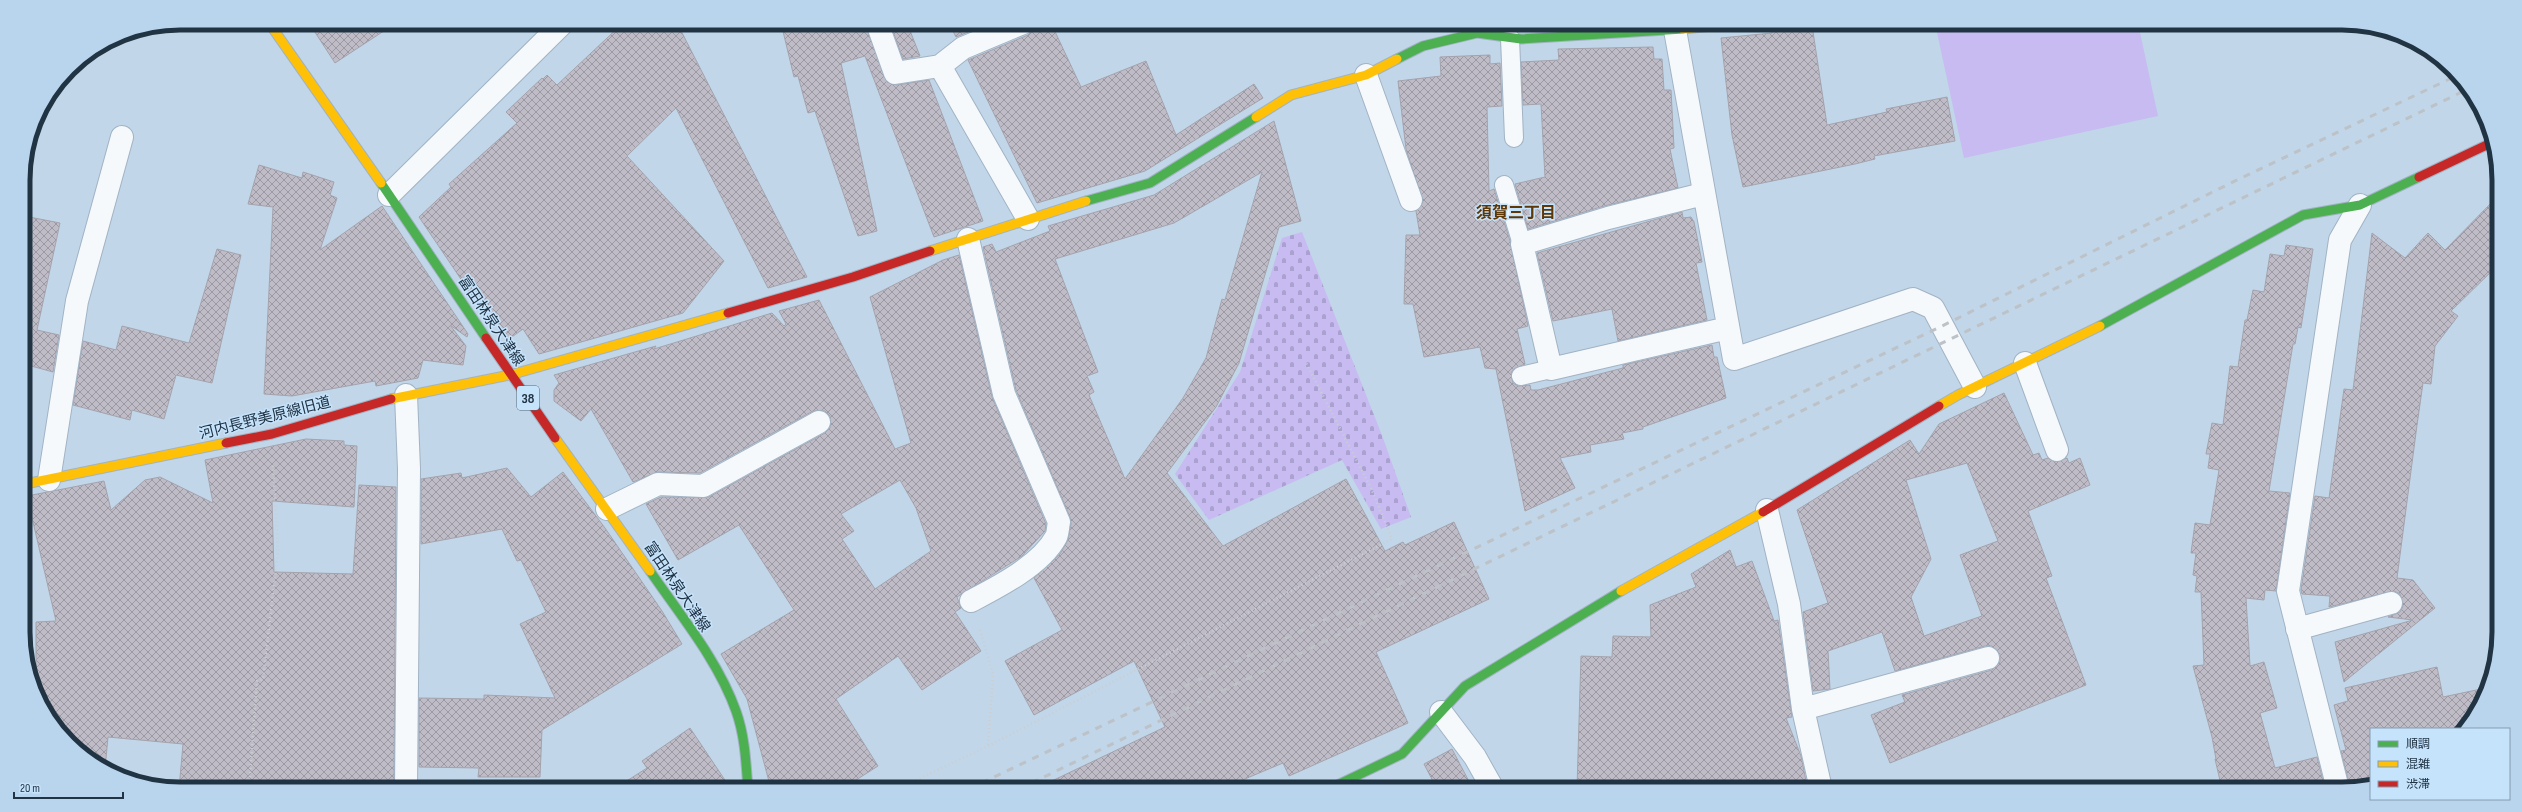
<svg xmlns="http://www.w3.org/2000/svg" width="2522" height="812" viewBox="0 0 2522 812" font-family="'Sofia Sans Condensed','Noto Sans JP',sans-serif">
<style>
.grass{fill:#c7bbf1}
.cemetery{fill:url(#cemetery-stones)}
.building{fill:url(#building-cross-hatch);stroke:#a4a3ad;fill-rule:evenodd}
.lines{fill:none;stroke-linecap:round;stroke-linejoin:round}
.lane-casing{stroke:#a1b3c4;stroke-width:20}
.street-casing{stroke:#a1b3c4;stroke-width:24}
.fast-casing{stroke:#a1b3c4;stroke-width:11}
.slow-casing{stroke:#a1b3c4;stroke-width:11}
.jam-casing{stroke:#a1b3c4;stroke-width:11}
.path{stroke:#c9cfd4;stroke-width:2.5;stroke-dasharray:1 3;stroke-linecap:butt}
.lane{stroke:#f6f9fc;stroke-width:18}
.street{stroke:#f6f9fc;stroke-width:22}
.fast{stroke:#4caf50;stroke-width:9}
.slow{stroke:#ffc107;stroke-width:9}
.jam{stroke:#c62828;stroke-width:9}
.rail{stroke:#bcc2c7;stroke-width:3;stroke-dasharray:7 7;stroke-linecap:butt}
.labels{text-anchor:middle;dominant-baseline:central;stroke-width:3;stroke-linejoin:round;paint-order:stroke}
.shield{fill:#c6e3fc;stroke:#52687b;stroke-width:1}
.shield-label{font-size:14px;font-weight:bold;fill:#213444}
.street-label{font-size:15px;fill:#213444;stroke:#c6e3fc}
.neighbourhood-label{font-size:16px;font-weight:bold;fill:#5e3706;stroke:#c6e3fc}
.rim{fill:none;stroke:#213444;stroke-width:5}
</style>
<defs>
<pattern id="cemetery-stones" width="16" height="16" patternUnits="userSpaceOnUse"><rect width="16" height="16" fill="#c7bbf1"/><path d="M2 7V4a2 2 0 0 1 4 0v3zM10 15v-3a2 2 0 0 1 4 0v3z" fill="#aba1d0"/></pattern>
<pattern id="building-cross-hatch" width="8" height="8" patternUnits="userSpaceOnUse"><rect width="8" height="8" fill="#bfbcc7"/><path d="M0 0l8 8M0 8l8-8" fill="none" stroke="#9b9aa3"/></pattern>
</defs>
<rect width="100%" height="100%" fill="#c1d6e8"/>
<path class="grass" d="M1935 23H2138L2158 116 1964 158Z"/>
<path class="cemetery" d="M1302 232 1383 438 1411 517 1381 529 1342 460 1209 520 1175 474 1240 372 1282 238Z"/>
<path class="building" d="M309 23H396L335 63Z
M623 23H677L807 277 768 288 676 108 627 156 724 261 683 313 539 354 523 329 509 339 474 288 473 297 419 217 451 187 449 184 517 123 506 112 542 78 543 79 547 75 557 85Z
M781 23H865L887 82 897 85 929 80 983 221 934 237 865 56 841 63 877 231 858 236 815 111 808 113 798 76 794 77Z
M890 23H907L920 56 903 59Z
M949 23H990L956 37Z
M1035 23H1051L1081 87 1146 61 1176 135 1254 84 1263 98 1145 171 1037 203 968 60 1028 35 1033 30Z
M1812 25 1827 125 1887 112 1886 109 1947 97 1955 141 1874 156 1875 159 1855 164 1743 187 1732 135 1721 38 1772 33V29Z
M1653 47 1654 59H1662L1664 90H1671L1674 148 1670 149 1678 188 1604 206 1528 229 1515 184 1545 177 1541 104 1523 105 1521 62 1559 60 1558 49Z
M1490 55V64L1500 63 1502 106 1487 107 1489 191 1494 189 1510 241 1528 326 1517 329 1525 364 1514 369 1511 373 1513 383 1518 386 1530 385 1531 390H1538L1623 368V365L1712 345 1714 357H1717L1726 398 1643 427V429L1622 433 1624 439 1590 445 1591 452 1560 458 1575 488 1525 511 1496 369 1485 368 1480 347 1424 357 1413 304H1404L1406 235H1420L1416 211 1423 202 1406 149 1398 81 1441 76 1440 57Z
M1274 121 1301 221 1279 227 1239 363 1216 407 1167 473 1223 546 1346 479 1385 551 1403 542 1405 545 1454 522 1489 599 1376 652 1408 723 1289 776 1283 763 1221 789H1035L1165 727 1134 661 1034 715 1005 661 1062 630 1034 578 1060 554 1068 540 1071 524 1070 517 1016 390 983 247 992 244 996 252 1050 231 1048 226 1154 195ZM1262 172 1225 300 1222 299 1206 358 1183 398 1125 479 1089 395 1094 392 1087 376 1098 372 1055 259 1174 223Z
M259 165 302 178 303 172 334 182 330 195 337 198 320 250 382 206 468 334 467 337 450 325 466 346 463 365 423 360 418 378 376 386 375 381 292 396 264 394 273 207 248 204Z
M2496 198 2497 266 2451 311 2458 316 2435 346 2431 384 2423 383 2417 425 2397 578 2413 580 2435 608 2344 682 2335 642 2413 620 2388 617 2400 612 2403 606 2400 594 2394 591 2329 607 2330 596 2302 594 2301 590 2315 496 2329 498 2344 389 2353 390 2372 233 2405 258 2428 233 2445 250Z
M1682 212 1683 218 1691 217 1694 222 1702 262 1696 263 1707 320 1618 341 1612 309 1553 321 1537 253Z
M24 216 60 223 37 330 59 335 53 372 24 364Z
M2286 245 2313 249 2301 328 2298 327 2295 344H2293L2269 491 2290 493 2276 591 2265 590 2264 600 2246 598 2250 666 2264 662 2277 708 2260 713 2275 768 2317 757 2325 789H2222L2215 759H2216L2212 737 2193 666 2204 665 2201 592H2195L2197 576 2193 575 2196 553H2191L2195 523 2210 525 2219 470 2208 468 2210 454H2206L2212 423 2223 425 2230 366 2238 367 2245 320H2247L2253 290 2264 292 2270 254 2284 256Z
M217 249 241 255 212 383 176 375 164 419 132 410 130 420 73 405 83 341 116 350 122 326 189 343Z
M959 255 992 397 1046 524 1045 531 1022 556 957 597 961 608 955 612 981 651 922 690 898 656 836 699 878 766 842 789H771L747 699 721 654 794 610 739 525 678 560 646 504 661 497H709L825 433 830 428V416L825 411H813L700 473 658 472 633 482 591 409 581 421 554 401V390L559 383 554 375 656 346 654 349 772 313 784 326 786 324 779 311 819 300 895 449 911 443 870 297 943 260ZM900 480 916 508 931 551 875 589 842 539 854 531 841 514Z
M2004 393 2033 455 2039 453 2042 460 2048 458 2055 462 2067 458 2069 463 2080 458 2090 485 2028 511 2052 576 2046 578 2086 685 1890 763 1871 715 1905 702 1902 695 1992 670 2000 662V654L1992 646H1985L1895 671 1882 632 1828 651 1830 689 1813 691 1803 612 1828 603 1797 510 1910 440 1919 454 1939 424ZM1967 463 1998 541 1960 555 1982 616 1924 636 1911 597 1931 559 1906 480Z
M306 439 344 441V445L357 446 354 507 272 501 274 572 353 574 359 485 396 487 394 789H179L183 744 108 737 105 769 102 768 62 736 39 701 36 693V622L56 621 27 496 104 481 111 510 145 480 160 477 213 503 205 460Z
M507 468 531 497 563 472 605 528 662 611 682 644 542 730 540 777H478L479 768 419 767V698L484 699V695L555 698 520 624 546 612 521 560 517 561 502 529 421 544V479L461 473 462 478Z
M1730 550 1736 567 1752 561 1774 621 1778 620 1792 717 1786 718 1801 756 1806 781 1789 789 1577 788 1581 656 1612 657 1613 636 1651 637 1650 605 1696 587 1691 574Z
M2437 667 2443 697 2486 688 2472 719 2463 729H2371V784L2355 788 2354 782 2349 783 2341 751 2346 750 2334 705 2348 701 2345 688Z
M690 728 731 789H614L647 768 642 761Z
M1452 749 1473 789H1437L1424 764Z"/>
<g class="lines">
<defs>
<path id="lane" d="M1510 38 1514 138
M1504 185 1522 244
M1521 376 1551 369"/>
<path id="street" d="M877 23 895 73 940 66 963 48 1023 23
M1675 30 1734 359 1913 299 1933 308 1975 387
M940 66 1028 219
M1366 75 1411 200
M1703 194 1608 218 1522 244 1551 369 1728 328
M389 195 563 23
M968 239 1004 394 1059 522C1058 526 1058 533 1056 537 1041 565 998 587 971 601
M2025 363 2057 450
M49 480 77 301 122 137
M607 509 658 484 703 486 819 422
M1767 510 1789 604 1803 709 1821 789
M2297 629 2391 603
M1803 709 1988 658
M1441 712 1475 757 1493 789
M406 789 409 469 406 395
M2338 789 2288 591 2340 240 2360 205"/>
<path id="fast" d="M1397 59 1423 46 1477 33 1521 39 1683 29
M381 183 486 338
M1086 201 1150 183 1256 117
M2100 326 2303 215 2360 205 2419 177
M650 571C680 615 718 660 736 711 745 736 746 763 748 789
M1329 789 1402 754 1465 686 1621 591"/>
<path id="slow" d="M269 23 381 183
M1683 29 1741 23
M1256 117 1291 95 1366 75 1397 59
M930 251 1086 201
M391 399 510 375 728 313
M1939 406 1958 395 2100 326
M555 438 650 571
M25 484 226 443
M1621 591 1763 512"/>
<path id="jam" d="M2419 177 2493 142
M728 313 853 277 930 251
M486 338 555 438
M226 443 272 434 391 399
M1763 512 1939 406"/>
</defs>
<use href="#lane" class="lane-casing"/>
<use href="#street" class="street-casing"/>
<use href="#fast" class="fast-casing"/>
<use href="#slow" class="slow-casing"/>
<use href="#jam" class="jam-casing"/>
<path class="path" d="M980 630 993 674 988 745
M249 789 257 681 263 679 278 551 273 464
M898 789 988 746 1392 539 1371 488 1305 361"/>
<use href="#lane" class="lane"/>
<use href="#street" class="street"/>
<use href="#fast" class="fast"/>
<use href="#slow" class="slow"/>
<use href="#jam" class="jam"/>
<path class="rail" d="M969 789 1942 326 2239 179 2458 75
M1019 789 2468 89"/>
</g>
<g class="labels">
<rect class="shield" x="517" y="386" width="22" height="24" rx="3"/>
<g class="shield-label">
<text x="528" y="398">38</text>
</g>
<g class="street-label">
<text transform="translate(491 321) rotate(56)">富田林泉大津線</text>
<text transform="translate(265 418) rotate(-14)">河内長野美原線旧道</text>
<text transform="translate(677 587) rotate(56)">富田林泉大津線</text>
</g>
<g class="neighbourhood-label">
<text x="1516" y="213">須賀三丁目</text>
</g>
</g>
<path d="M0 0H2522V812H0ZM180 30H2342A150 150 0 0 1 2492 180V632A150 150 0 0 1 2342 782H180A150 150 0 0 1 30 632V180A150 150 0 0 1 180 30Z" fill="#b9d5ed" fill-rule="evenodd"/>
<path class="rim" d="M180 30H2342A150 150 0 0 1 2492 180V632A150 150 0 0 1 2342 782H180A150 150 0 0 1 30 632V180A150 150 0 0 1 180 30Z"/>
<rect x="2370" y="728" width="140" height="72" fill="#c6e3fc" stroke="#849db2"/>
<rect x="2378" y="741" width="20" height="6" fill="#4caf50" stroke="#849db2"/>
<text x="2406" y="748" font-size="12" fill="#213444">順調</text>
<rect x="2378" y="761" width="20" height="6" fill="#ffc107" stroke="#849db2"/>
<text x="2406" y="768" font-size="12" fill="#213444">混雑</text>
<rect x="2378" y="781" width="20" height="6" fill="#c62828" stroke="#849db2"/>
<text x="2406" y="788" font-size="12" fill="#213444">渋滞</text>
<path d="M14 792v6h109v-6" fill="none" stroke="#213444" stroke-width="2"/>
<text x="20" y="792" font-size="12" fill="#213444" stroke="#c6e3fc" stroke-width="3" paint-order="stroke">20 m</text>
</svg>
